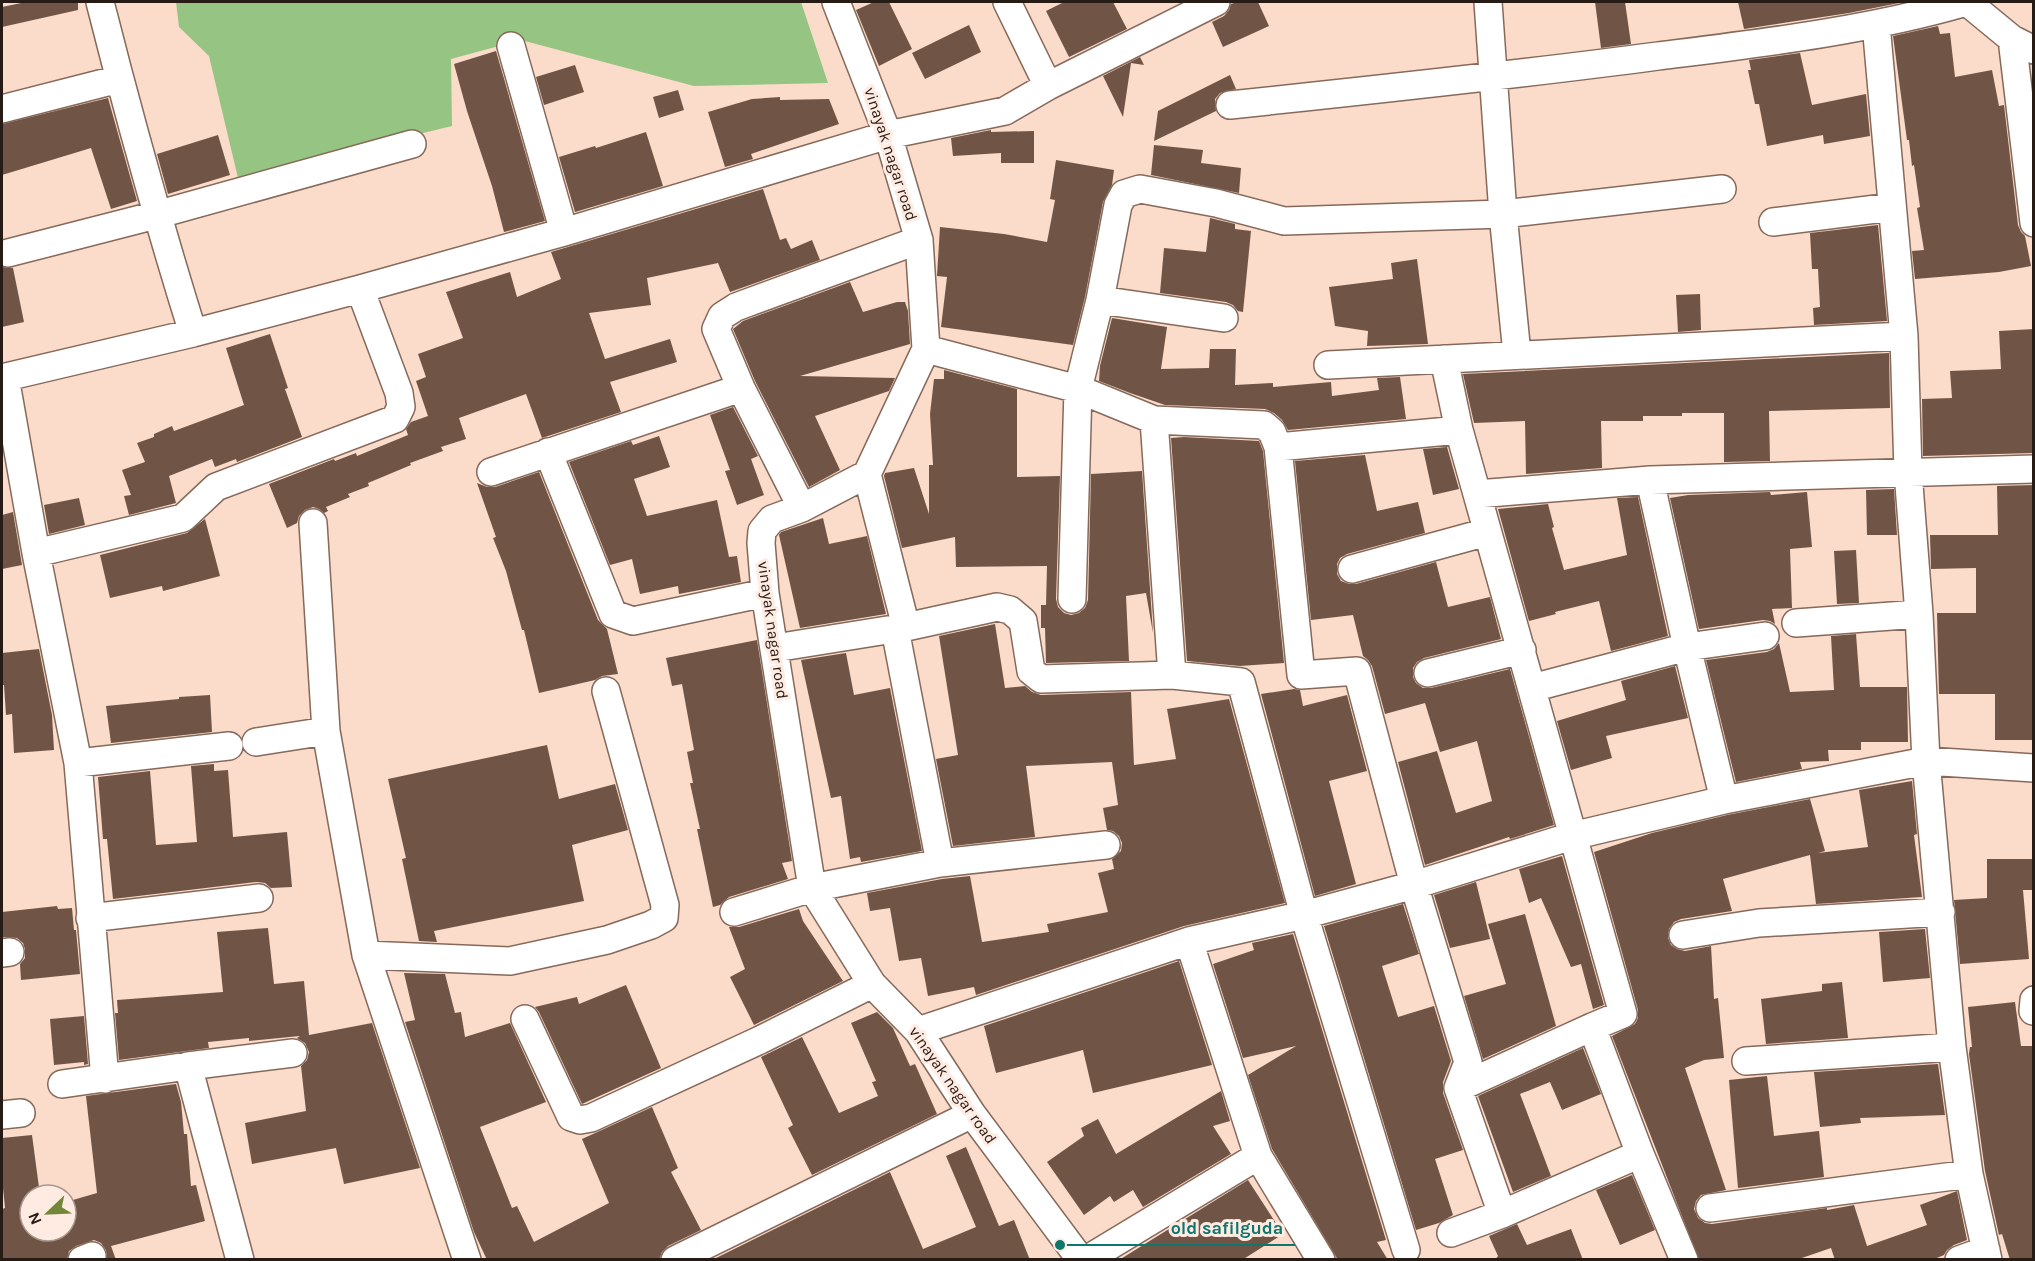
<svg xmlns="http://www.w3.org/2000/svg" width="2035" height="1261" viewBox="0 0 2035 1261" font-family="Karla,sans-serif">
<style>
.green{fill:#96c482}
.building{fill:#705546}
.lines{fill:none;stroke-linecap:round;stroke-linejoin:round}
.minor-casing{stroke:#86695a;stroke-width:30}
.minor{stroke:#fff;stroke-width:27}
.labels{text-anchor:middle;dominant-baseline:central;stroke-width:6;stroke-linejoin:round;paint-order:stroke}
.street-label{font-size:16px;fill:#271b15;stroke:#ffebe1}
.leader{fill:none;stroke:#0f766e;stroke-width:2}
.callout-dot{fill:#0f766e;stroke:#ffebe1;stroke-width:2}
.callout-label{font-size:18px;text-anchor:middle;font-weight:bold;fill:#0f766e;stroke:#ffebe1;stroke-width:6;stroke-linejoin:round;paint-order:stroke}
</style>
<rect width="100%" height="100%" fill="#fbdbc9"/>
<path class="green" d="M176 2H801L828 83 694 86 521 40 451 59 452 126 238 178 209 56 179 27Z"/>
<path class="building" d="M26 2H78V10L2 27V7Z
M874 2H889L912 49 879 66 856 10Z
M1064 2H1113L1127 29 1069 57 1046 11Z
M1237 2H1258L1269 26 1223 47 1212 22 1224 16 1229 10 1231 4Z
M1595 2H1625L1631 44 1601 48Z
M1738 2H1904L1849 13 1744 29Z
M969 25 981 52 925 79 912 53Z
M1938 26 1940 34 1950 33 1955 77 1992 70 1999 106 2004 105 2018 225 2021 232 2025 236 2031 266 1999 272 1915 279 1912 251 1924 250 1917 208 1920 207 1914 165 1912 166 1909 140H1907L1893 36Z
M496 51 545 221 504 232 492 186 467 111 454 64Z
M1800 53 1812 105 1866 94 1870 136 1824 144 1823 135 1767 146 1759 104H1755L1748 70H1751L1749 60Z
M1140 57 1144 65 1131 63 1123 117 1103 76Z
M575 65 584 92 544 105 536 77Z
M1230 75 1236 89 1220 93 1215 99 1216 111 1154 141 1158 111Z
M678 90 684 110 659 118 653 97Z
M780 97V100L829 99 839 124 751 154 753 159 725 167 708 112 752 99Z
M108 98 137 201 111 209 91 148 2 175V124Z
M991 130V132L1034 131V163H1001V153L953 156 951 138Z
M646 132 663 186 575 212 559 157 595 146 596 148Z
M218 135 230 175 168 194 157 154Z
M1154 145 1203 150 1201 163 1241 168 1239 193 1151 175Z
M1056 160 1114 170 1112 185 1103 202 1085 297 1073 345 941 327 947 277 937 276 940 227 1004 234 1047 242 1055 200 1050 199Z
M763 189 780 240 786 238 791 249 812 240 820 260 730 292 718 263 647 278 651 305 589 313 605 359 670 339 677 362 610 382 621 412 542 438 526 394 459 418 466 439 441 447 443 451 410 463 411 465 368 483 369 486 348 494 350 497 326 507 328 511 324 513 319 509 313 507 305 510 299 516 297 523 287 528 269 484 334 459 335 461 356 453 357 456 408 435 406 429 411 422 428 416 416 381 426 377 418 354 463 338 446 292 510 272 517 297 561 279 551 252Z
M1210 218 1235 224V229L1251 231 1243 312 1238 311 1233 305 1226 302 1160 293 1164 248 1206 252Z
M1878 225 1887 321 1814 325 1813 308 1820 307 1818 269H1812L1810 233Z
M1417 259 1428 344 1367 346 1368 331 1335 326 1329 287 1393 279 1391 263Z
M2 267 13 268 24 322 2 327Z
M850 282 863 312 897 302H905L908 311 910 344 800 376 895 378 889 391 815 416 840 470 809 487 755 381 733 329 743 321Z
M1700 294 1701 330 1678 332 1676 295Z
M1112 318 1167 327 1161 369 1209 368 1210 349H1236L1235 385 1273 383V387L1331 382 1332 396 1379 390 1377 378 1400 377 1406 419 1288 430 1282 420 1274 413 1265 409 1165 405 1130 393 1099 381 1100 366Z
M2034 329V453L1923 456 1922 399 1952 398 1950 371 2001 369 1999 331Z
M270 334 288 388 285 389 302 437 237 462 236 459 215 467 212 459 169 476 176 503 129 515 124 496 131 495 122 470 145 462 137 443 154 437V434L172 426 174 431 244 405 226 348Z
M1889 353 1890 408 1769 411 1770 461 1724 462V413H1682V416H1643V421H1601L1602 468 1526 474 1525 421 1474 423 1463 374Z
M944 370 1017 389V477L1060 476 1056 599 1058 607 1064 613 1071 615 1079 613 1085 608 1088 600 1091 474 1142 471 1153 633 1146 593 1126 596 1129 661 1046 663 1045 628H1041V605H1046L1047 566 956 567 955 537 902 548 884 476 885 473 914 468 929 514V465H933L930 414 934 379H944Z
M733 407 758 456 751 459 764 495 737 505 725 471 730 470 710 415Z
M659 436 670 467 634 479 647 516 717 500 729 557 737 556 741 582 679 594 678 586 640 594 632 559 610 565 569 462 631 441 633 445Z
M1184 437 1259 441 1263 451 1284 663 1240 666 1187 661 1171 438Z
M1447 447 1459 489 1433 495 1423 449Z
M1365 455 1377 511 1418 502 1425 533 1347 554 1340 558 1337 564V574L1341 581 1349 584H1356L1436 562 1448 607 1490 597 1501 639 1424 658 1417 662 1413 668V677L1416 683 1423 688H1431L1510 669 1554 825 1510 839 1509 837 1425 865 1398 762 1437 751 1456 813 1492 801 1477 741 1440 752 1425 703 1385 714 1372 666 1368 660 1363 656 1353 615 1311 620 1295 461Z
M539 472 598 620 607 629 618 674 602 676 595 680 539 693 524 630H522L506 571 493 538 496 537 477 483 487 487H495Z
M2034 485V740H1995V694H1939L1937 613H1976V568L1931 569 1930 535H1998L1997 486Z
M1894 489 1897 535H1867L1866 490Z
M1770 492 1771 495 1807 492 1812 547 1790 549 1792 608 1772 609 1775 624 1770 621 1763 620 1699 629 1670 498 1688 495Z
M1638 497 1668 636 1611 651 1599 601 1555 612 1556 614 1529 621 1498 509 1548 504 1554 527 1552 528 1564 570 1627 555 1617 498Z
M79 498 85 525 49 534 44 505Z
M13 512 22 565 2 569V515Z
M823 518 829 544 867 536 886 614 800 628 779 535 781 532Z
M205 519 220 576 163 591 162 586 110 598 100 555 187 533Z
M1856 550 1859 603 1837 604 1834 551Z
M995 624 1005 688 1025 686 1032 692 1041 695 1131 692 1134 765 1176 759 1167 709 1229 699 1285 903 1184 926 976 995 974 987 928 996 921 958 899 961 890 908 870 911 867 893 942 879 970 876 982 942 1049 932 1047 924 1108 912 1098 873 1114 869 1112 859 1121 851 1122 843 1119 836 1113 831 1107 830 1103 808 1118 805 1112 762 1026 766 1035 837 953 846 936 759 958 755 939 636Z
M1856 634 1860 687H1907L1908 742H1861V750H1828L1829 761 1800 762 1802 769 1736 782 1706 660 1767 652 1774 649 1779 643 1790 692 1834 690 1831 636Z
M757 640 792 861 782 863 788 879 729 897 720 905 713 907 697 829H700L690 783H693L687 752 694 750 682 684 672 686 666 658Z
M39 649 52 715 54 750 14 753 12 714 6 715 4 685H2V653Z
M846 653 854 695 890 688 922 851 861 862 860 857 850 859 841 796 831 798 801 660Z
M1675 666 1688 718 1606 736 1612 758 1571 770 1557 721 1626 700 1621 681Z
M1294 689 1300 690 1303 706 1347 695 1367 771 1329 781 1356 884 1315 896 1261 694Z
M210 695 212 732 111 743 106 706 179 699V697Z
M547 745 559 799 615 784 628 830 572 845 584 901 434 931 437 942 419 941 402 859 406 858 388 779Z
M214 764V771L228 770 233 837 287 832 292 887 271 888 265 883 257 882 113 899 107 839H103L98 777 150 771 156 845 197 842 191 766Z
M1912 781 1917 834 1914 835 1922 897 1816 904 1810 855 1723 879 1732 911 1681 919 1674 922 1669 929 1668 938 1671 945 1677 949 1685 951 1711 946 1714 999 1718 998 1724 1058 1704 1060 1685 1068 1726 1190 1701 1195 1696 1201 1694 1209 1698 1218 1705 1223 1712 1224 1827 1208V1210L1854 1205 1867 1246 1927 1225 1920 1205 1957 1191 1967 1240 1954 1245 1947 1250 1944 1255 1932 1260H1835L1831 1248 1796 1260H1699L1612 1036 1635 1024 1638 1018V1010L1594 852 1652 833 1727 815 1810 799 1825 851 1818 853 1868 847 1859 790Z
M1562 856 1604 1005 1593 1009 1581 964 1571 967 1541 898 1529 903 1519 869Z
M1987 859H2034V890H2023L2029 959 1960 964 1954 900 1987 898Z
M1476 882 1490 939 1450 948 1434 895Z
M1403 904 1419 954 1382 966 1398 1017 1434 1006 1451 1061 1443 1082V1093L1463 1150 1435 1159 1453 1215 1439 1223 1416 1230 1324 926Z
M57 906 58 909 72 908 74 930H76L80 974 21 980 20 964 25 958V949L23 943 17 938 2 937V912Z
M799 909 803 921 843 981 754 1025 730 977 745 969 729 927H739Z
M1525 914 1556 1026 1483 1059 1464 996 1506 984 1488 924Z
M268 928 274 984 304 981 309 1035 372 1023 420 1168 344 1184 336 1148 252 1164 245 1123 306 1111 301 1066 307 1060 309 1052 305 1043 297 1038 300 1036 249 1041V1038L208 1042 209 1048 119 1060 115 1013H118L117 1000 223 992 217 932Z
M1925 929 1930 978 1883 982 1879 932Z
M1293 934 1386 1240 1377 1242 1388 1260H1338L1272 1149 1248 1075 1296 1046 1243 1058 1213 964 1254 950 1252 943Z
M1179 961 1212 1065 1093 1093 1083 1050 996 1073 984 1026Z
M404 973 445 974 455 1013 461 1012 465 1037 510 1023 546 1102 480 1127 512 1208 517 1206 534 1242 609 1203 582 1139 652 1107 678 1168 671 1172 701 1230 668 1246 662 1252 659 1260H487L474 1232 405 1022 415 1020Z
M1842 982 1848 1038 1766 1044 1761 999 1822 991V984Z
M626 985 661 1068 582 1104 539 1012 535 1007 577 997 579 1004Z
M2015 1002 2021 1046H2034V1260H2010L2002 1234 1999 1235 1985 1171 1969 1054 1970 1047H1972L1968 1007Z
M877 1012 893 1028 910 1066 915 1064 937 1114 812 1175 788 1128 793 1125 761 1057 802 1037 839 1113 878 1096 872 1082 876 1081 851 1023Z
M84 1016 88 1064 84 1065V1062L54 1065 50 1019Z
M1583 1048 1601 1094 1562 1110 1550 1082 1520 1094 1551 1176 1513 1192 1478 1096Z
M1938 1064 1945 1115 1860 1118 1861 1123 1820 1127 1814 1072Z
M1767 1076 1774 1136 1819 1131 1824 1177 1738 1188 1729 1080Z
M176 1084 181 1102 184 1134H187L191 1186 196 1185 205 1221 111 1246 116 1260H107L106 1250 101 1243 94 1240 76 1246 69 1251 67 1260H2V1209L5 1208 2 1178V1138L32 1135 40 1195H30V1231H66V1202L97 1193 86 1096Z
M1221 1091 1230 1121 1213 1126 1231 1154 1143 1207 1133 1190 1114 1202 1110 1196 1084 1215 1047 1162 1084 1136 1081 1128 1098 1119 1116 1154Z
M966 1147 999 1226 1014 1220 1030 1260H712L890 1172 923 1249 976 1227 946 1156Z
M1632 1175 1655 1230 1620 1245 1596 1190Z
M1248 1180 1283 1234 1242 1260H1119Z
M1517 1224 1527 1245 1571 1229 1583 1260H1495L1498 1256 1489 1236Z"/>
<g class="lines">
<defs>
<path id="minor" d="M100 2C128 113 159 224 193 333
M836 2 888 135 919 240 926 349 867 474 802 508 772 519 762 531 761 543 765 593 812 888 872 984 918 1031 972 1114 1081 1260
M1007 2 1048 86
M1488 2 1503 214 1517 354
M1967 2 2012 39 2034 50
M1876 24 1904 336 1908 472 1919 614 1926 761 1952 1047 1969 1174 1988 1260
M2012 39 2034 223
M511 46 564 232
M1230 105C1373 90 1516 75 1658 56 1762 43 1866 31 1966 2
M2 109 119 79
M1773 222 1892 207
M8 253 156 215 412 144
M1100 300 1224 318
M926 349 1078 389 1154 420 1264 425 1272 432 1278 447 1459 430
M1444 359 1459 430 1477 494 1623 1014 1592 1027 1640 1154 1684 1260
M1328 365 1904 336
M5 377 36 553 78 763 105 1079
M2 378 193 333 360 289 564 232 888 135 1005 111 1048 86 1216 2
M1154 420 1172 675
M1278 447 1301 675 1357 671 1414 885 1468 1062 1458 1088 1502 1214
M548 452 613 614 633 621 765 593
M491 472 741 388
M867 474 906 627
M1650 480 1687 647 1724 800
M1477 494 1650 480 2034 469
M802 508 741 388 716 329 722 316 736 307 919 240
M313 523 326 731 366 955 467 1260
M36 553 183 518 216 487 395 419 401 407 399 393 360 289
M1352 569 1487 532
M1072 599 1078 389 1100 300 1118 205 1124 194 1140 189 1216 203 1284 221 1503 214 1722 189
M1796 623 1919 614
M895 629 940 863
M775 648 906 627 997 607 1010 610 1023 621 1031 671 1041 679 1172 675 1241 682 1304 915 1406 1250
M1428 673 1522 650
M1532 688 1687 647 1765 636
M256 742 326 731
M78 763 229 746
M734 912 812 888 940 863 1106 845
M90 918 259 898
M1683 935 1759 923 1941 912
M2 953 10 952
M366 955 510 961 607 940 651 925 664 918 665 905 606 691
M2033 1011 2034 1000
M525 1019 571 1117 580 1120 591 1118 760 1040 872 984
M918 1031 1189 941 1304 915 1414 885 1572 836 1724 800 1926 761 2034 768
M1746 1061 1952 1047
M188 1066 293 1053
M62 1084 188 1066 240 1260
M1458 1088 1592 1027
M2 1115 21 1113
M1258 1156 1321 1260
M1710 1208 1969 1174
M1451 1233 1502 1214 1640 1154
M82 1260 92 1256
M675 1260 972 1114
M1086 1260 1258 1156 1189 941
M1959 1260 1986 1250"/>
</defs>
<use href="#minor" class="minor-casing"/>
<use href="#minor" class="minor"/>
</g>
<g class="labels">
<g class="street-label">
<text transform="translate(891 154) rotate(72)">vinayak nagar road</text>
<text transform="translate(773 630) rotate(82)">vinayak nagar road</text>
<text transform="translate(953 1085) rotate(55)">vinayak nagar road</text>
</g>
</g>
<path class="leader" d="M1060 1245L1159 1245H1295"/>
<circle class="callout-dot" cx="1060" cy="1245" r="6"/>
<g class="callout-label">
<text x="1227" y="1234">old safilguda</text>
</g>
<rect width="2035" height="1261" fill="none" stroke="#271b15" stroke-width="6"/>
<g transform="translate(48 1213) rotate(247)"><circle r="28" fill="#ffebe1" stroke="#a9988f" stroke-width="1.5"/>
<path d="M0-4.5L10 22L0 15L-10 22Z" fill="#738738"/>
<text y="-9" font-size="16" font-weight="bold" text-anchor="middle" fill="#271b15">N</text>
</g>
</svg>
